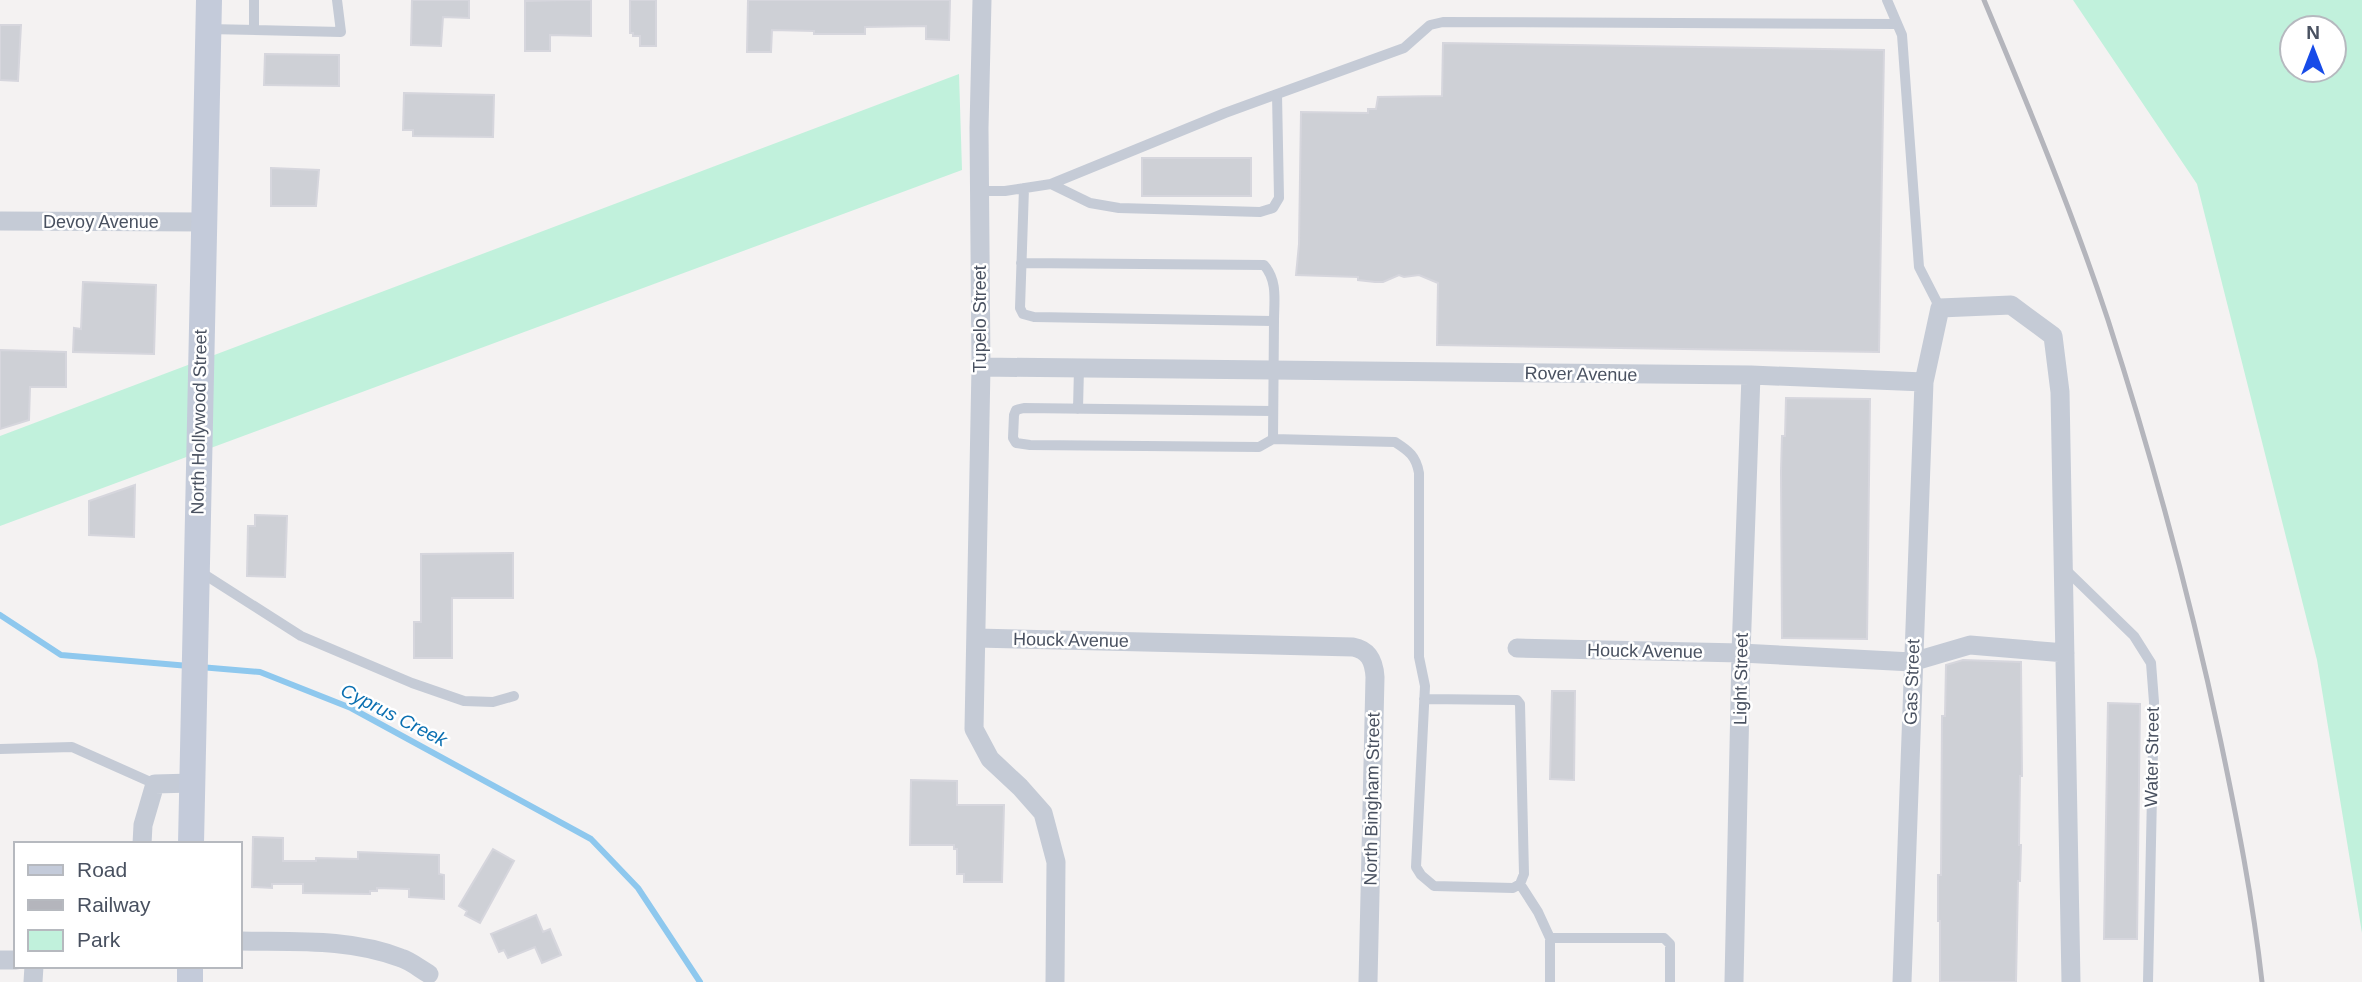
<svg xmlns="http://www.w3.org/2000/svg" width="2362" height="982" viewBox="0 0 2362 982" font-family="Helvetica,sans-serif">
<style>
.green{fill:#c1f1dc;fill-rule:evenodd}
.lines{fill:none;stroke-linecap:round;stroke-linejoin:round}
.stream{stroke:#8ec8ee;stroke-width:6}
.building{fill:#ced0d6;stroke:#d6d6dd;stroke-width:2}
.lane{stroke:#c5cbd6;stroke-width:10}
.street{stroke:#c5cbd6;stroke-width:19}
.secondary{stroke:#c4cbda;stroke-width:26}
.rail{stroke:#b4b5bc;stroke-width:5}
.labels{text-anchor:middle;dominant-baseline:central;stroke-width:5;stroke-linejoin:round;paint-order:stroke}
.street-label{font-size:18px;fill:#495160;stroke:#fff}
.water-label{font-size:19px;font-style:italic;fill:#0a6fb1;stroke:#fff}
</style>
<rect width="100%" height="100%" fill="#f4f2f2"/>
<path class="green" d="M2073 0H2362V933L2317 660 2197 184ZM2292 28H2334V70H2292Z
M959 74 962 170 0 526V436Z"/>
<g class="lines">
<path class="stream" d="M0 615 61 655 189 666
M200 667 260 672 351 708 591 839 638 888 700 982"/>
</g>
<path class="building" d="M412 0H469V18L443 17 441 46 411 45Z
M566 0H591V36L550 35V51H525V1Z
M630 0H656V46H640V36H633V33H630Z
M748 0H950L949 40 926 39V26L865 27V34H814V31L772 30 771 52H747Z
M0 25H21L18 81 0 80Z
M1443 43 1884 50 1879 352 1437 345 1438 283 1419 275 1404 277 1399 275 1383 282H1375L1358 280V277L1296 275 1299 244 1301 112 1368 113V109H1376L1378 97 1442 96Z
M265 54 339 55V86L264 85Z
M404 93 494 95 493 137 413 136V130H403Z
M1142 158H1251V196H1142Z
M271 168 319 170 316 206H271Z
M83 282 156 285 154 354 73 352 74 328 81 329Z
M0 350 66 352V387H30L29 420 0 429Z
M1786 398 1870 399 1867 639 1782 638 1781 471 1782 436H1785Z
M135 485 134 537 89 535V501Z
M255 515 287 516 285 577 247 576 248 526H255Z
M513 553V598H452V658H414V622H421V554Z
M1963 660 2021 662 2022 776H2020L2019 845H2021L2020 881H2018L2016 982H1940V921H1938V875H1941L1942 716H1945L1946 665Z
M1552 691H1575L1574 780 1550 779Z
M2108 703 2140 704 2137 939H2104Z
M911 780 957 781V805H1004L1002 882H964V874H957V849H954V845H910Z
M253 837 283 838V861H316V858L358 859V852L439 855V874L444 875V899L409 897V889L377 888V891H370V894L303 893V884H272V888L252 887Z
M493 849 514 861 480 923 465 915 467 911 459 906Z
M536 915 543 932 550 929 561 955 542 963 535 947 508 958 504 950 499 952 491 934Z"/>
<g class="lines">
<path class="lane" d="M1887 0 1902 35 1919 267 1940 308
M208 29 341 32 337 0
M254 30V0
M1051 184 1090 203 1119 208 1260 212 1273 208 1279 198 1277 94
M1024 188 1020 308 1023 314 1034 317 1274 321 1273 439 1395 442C1409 451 1416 456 1419 473V657L1425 686 1416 867 1421 875 1434 886 1513 888 1520 884 1524 874 1520 704 1517 700 1424 699
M979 191H1005L1051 184 1225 113 1404 48 1430 25 1443 22 1897 24
M1021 263 1264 265C1278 281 1274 301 1274 321
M1078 409 1079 368
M1273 439 1259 447 1030 445 1016 443 1013 438 1014 415 1016 410 1024 408 1273 411
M2065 569 2134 636 2151 663 2154 702 2148 982
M199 571 301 636 412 683 464 701 493 702 514 696
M0 749 72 747 155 784
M1520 884 1538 912 1550 938V982
M1550 938H1664L1670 944V982"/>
<path class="street" d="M982 0 979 128 981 367 974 729 990 759 1020 787 1043 813 1056 862 1055 982
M0 221 203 222
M981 367 1751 375 1924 382 1940 308 2011 305 2053 336 2060 392 2071 982
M976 638 1353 647C1369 650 1374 661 1375 677L1368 982
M1517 648 1741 653 1912 662 1970 645 2065 653
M142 844 143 825 155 784 192 783
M240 941C293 942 350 938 401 958 411 961 420 969 429 974
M0 960H16
M33 982 34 966
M1734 982 1741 653 1751 375
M1902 982 1924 382"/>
<path class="secondary" d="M191 844 209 0
M190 982V966"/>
<path class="rail" d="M1984 0C2028 105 2072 211 2108 320 2152 457 2190 596 2220 738 2237 819 2253 900 2262 982"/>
</g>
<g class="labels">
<g class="street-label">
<text x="101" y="222">Devoy Avenue</text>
<text transform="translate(980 319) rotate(-90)">Tupelo Street</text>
<text transform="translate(1581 374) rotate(1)">Rover Avenue</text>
<text transform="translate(199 422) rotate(-89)">North Hollywood Street</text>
<text transform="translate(1071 640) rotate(1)">Houck Avenue</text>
<text transform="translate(1645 651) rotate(1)">Houck Avenue</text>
<text transform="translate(1741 679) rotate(-89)">Light Street</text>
<text transform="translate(1912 682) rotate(-88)">Gas Street</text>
<text transform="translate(2152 757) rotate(-89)">Water Street</text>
<text transform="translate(1372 799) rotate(-89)">North Bingham Street</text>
</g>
<g class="water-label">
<text transform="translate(394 715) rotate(27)">Cyprus Creek</text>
</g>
</g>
<rect x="14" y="842" width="228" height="126" fill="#ffffff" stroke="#b6b9bf" stroke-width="2"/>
<rect x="28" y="865" width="35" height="10" fill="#c4cbda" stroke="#b6b9bf" stroke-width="2"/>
<text x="77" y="877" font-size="21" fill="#495160">Road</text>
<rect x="28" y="900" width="35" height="10" fill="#b4b5bc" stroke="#b6b9bf" stroke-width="2"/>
<text x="77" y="912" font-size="21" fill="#495160">Railway</text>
<rect x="28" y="930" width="35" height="21" fill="#c1f1dc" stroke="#b6b9bf" stroke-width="2"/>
<text x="77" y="947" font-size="21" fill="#495160">Park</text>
<g transform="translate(2313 49)"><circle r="33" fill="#ffffff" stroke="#b6b9bf" stroke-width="2"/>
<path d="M0-5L12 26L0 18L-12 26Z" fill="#174be8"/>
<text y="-10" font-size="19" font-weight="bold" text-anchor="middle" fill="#495160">N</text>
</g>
</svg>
